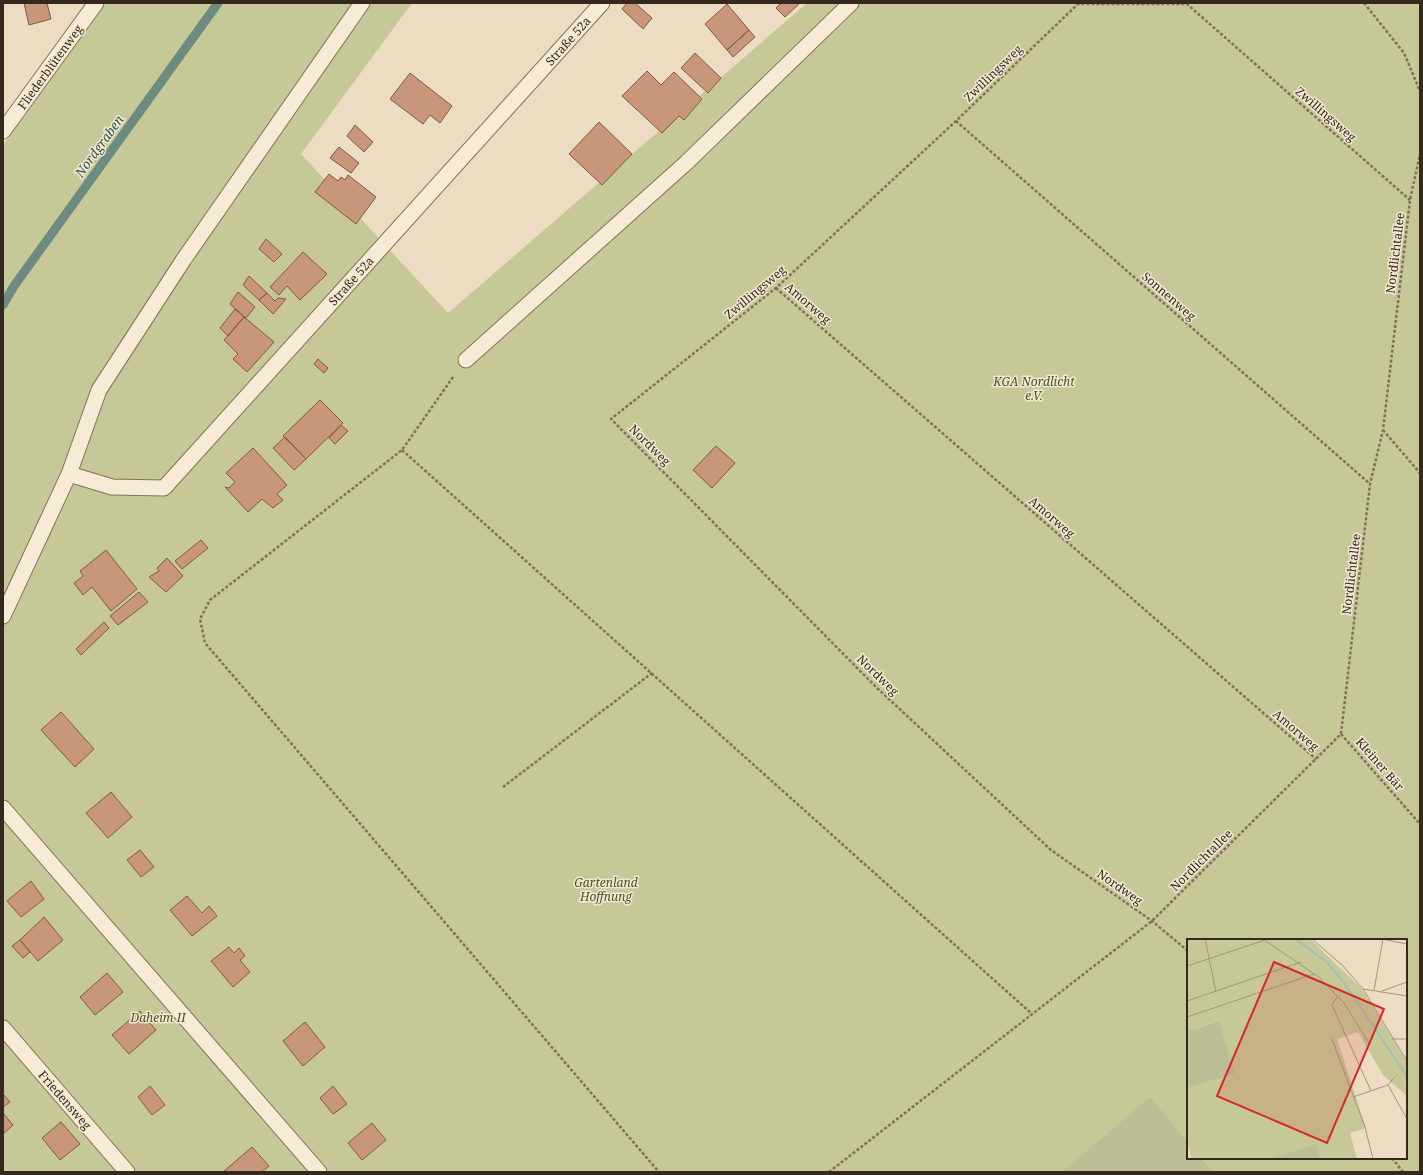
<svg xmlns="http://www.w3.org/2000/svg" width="1423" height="1175" viewBox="0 0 1423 1175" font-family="'Noto Serif',serif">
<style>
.green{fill:#c6c997}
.cemetery{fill:#bcbe96}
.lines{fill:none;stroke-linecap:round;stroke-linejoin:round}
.stream{stroke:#6c8c82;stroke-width:9}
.building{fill:#c8967a;stroke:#835841}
.lane-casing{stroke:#856f5a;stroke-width:17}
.path{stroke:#856f5a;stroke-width:2.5;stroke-dasharray:3 2;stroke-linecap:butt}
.lane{stroke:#f7ebd5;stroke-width:15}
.labels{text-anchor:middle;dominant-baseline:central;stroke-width:3;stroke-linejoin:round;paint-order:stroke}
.street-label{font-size:12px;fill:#35281e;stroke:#f4e8d2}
.park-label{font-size:12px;font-style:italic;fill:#485125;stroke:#f4e8d2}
.water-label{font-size:13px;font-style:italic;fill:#2e5550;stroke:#f4e8d2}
.inset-river{fill:none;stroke:#a4bfb6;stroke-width:2}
.inset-road{fill:none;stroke:#a39580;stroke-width:1}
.view{fill:#d62828;fill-opacity:0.15;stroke:#d62828;stroke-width:2}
.inset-edge{fill:none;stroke:#35281e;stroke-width:2}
</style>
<rect width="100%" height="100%" fill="#ecddc2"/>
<path class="green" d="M106 3H412L301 154 448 313 807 3H1420V1172H1213L1201 1158H1406V940H1188V1142L1150 1096 1062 1172H3V145Z"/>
<path class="cemetery" d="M1150 1096 1188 1142V1158H1201L1213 1172H1062Z"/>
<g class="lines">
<path class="stream" d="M3 305 14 286 218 3"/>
</g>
<path class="building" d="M24 3H47L51 19 29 25Z
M627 3H635L652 18 643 29 622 9Z
M781 3H800L785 17 776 8Z
M727 4 749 30 727 50 705 24Z
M749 30 755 37 733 57 727 50Z
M695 53 721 78 708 93 681 68Z
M647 71 661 85 674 72 702 99 684 120 679 116 662 133 622 96Z
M410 73 452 106 440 123 430 115 423 124 390 99Z
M599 122 632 154 602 185 569 154Z
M355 125 373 142 364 152 347 136Z
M339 147 359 163 351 173 330 158Z
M329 174 338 181 341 177 345 180 348 175 376 197 356 224 315 192Z
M266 239 282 254 274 262 259 249Z
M303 252 327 274 300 300 287 286 279 295 270 287Z
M249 276 267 293 259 300 243 285Z
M238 292 255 307 246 318 230 304Z
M267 293 275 301 278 298 286 299 273 314 259 300Z
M235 309 244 317 228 336 220 328Z
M244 317 274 342 247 372 233 359 238 354 224 340Z
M318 359 328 368 324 373 314 364Z
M320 400 343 423 306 459 283 436Z
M341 425 348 431 335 444 329 438Z
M285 437 306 459 294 470 273 448Z
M716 446 735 463 712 488 693 470Z
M253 448 287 485 277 494 283 500 273 508 262 499 248 512 225 487 229 488 235 482 226 473Z
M201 540 208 548 182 569 175 561Z
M106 550 137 589 111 611 92 587 83 595 74 583 83 576 80 571Z
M167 558 183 576 166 592 149 577 159 571 157 568Z
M139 592 148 602 118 625 110 616Z
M104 622 109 628 81 655 76 649Z
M61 712 94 749 75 767 41 730Z
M111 792 132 817 108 838 86 813Z
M140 850 154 867 141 877 127 860Z
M31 881 44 899 21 917 7 901Z
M187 896 202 913 209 906 217 916 192 936 170 910Z
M44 917 63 940 38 961 20 940Z
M20 940 30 952 23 958 12 946Z
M229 947 234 953 239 948 245 956 240 960 250 972 233 987 211 961Z
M107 973 123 992 95 1015 80 997Z
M140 1011 156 1030 129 1054 112 1035Z
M305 1022 325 1047 303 1066 283 1041Z
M150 1086 165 1105 152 1115 138 1097Z
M333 1086 347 1104 333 1114 320 1098Z
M3 1094 10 1102 3 1107Z
M3 1113 13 1125 3 1134Z
M61 1122 80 1144 60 1160 42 1138Z
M372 1123 386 1140 362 1160 348 1143Z
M252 1147 269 1166 262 1172H223Z"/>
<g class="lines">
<defs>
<path id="lane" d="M3 131 96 3
M466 360 686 163 851 3
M69 474 112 487 164 488 602 3
M3 616 69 474 99 390 184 259 362 3
M3 808 319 1172
M3 1028 127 1172"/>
</defs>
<use href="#lane" class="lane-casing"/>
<path class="path" d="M1364 3 1404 53 1420 91
M956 121 1370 484
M776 288 1316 759
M453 377 402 450 210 600 200 619 205 643 659 1172
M1383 430 1420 473
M402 450 1032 1014
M1341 734 1420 824
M503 787 652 673
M1188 951 1152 921 1051 850 876 687 611 419 776 288 956 121 1078 4H1187L1410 200
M1392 1158 1403 1172
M829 1172 1152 921 1341 734 1370 484 1383 430 1410 200 1420 154"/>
<use href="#lane" class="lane"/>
</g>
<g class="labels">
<g class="street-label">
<text transform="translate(568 41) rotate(-48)">Straße 52a</text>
<text transform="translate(50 67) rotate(-54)">Fliederblütenweg</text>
<text transform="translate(993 73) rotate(-44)">Zwillingsweg</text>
<text transform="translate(1326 114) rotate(41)">Zwillingsweg</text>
<text transform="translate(1395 253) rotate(-83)">Nordlichtallee</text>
<text transform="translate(351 281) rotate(-48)">Straße 52a</text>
<text transform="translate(755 292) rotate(-40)">Zwillingsweg</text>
<text transform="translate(1169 296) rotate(41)">Sonnenweg</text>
<text transform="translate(808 303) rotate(41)">Amorweg</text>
<text transform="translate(650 445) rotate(45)">Nordweg</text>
<text transform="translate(1052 517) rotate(41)">Amorweg</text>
<text transform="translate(1351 574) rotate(-83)">Nordlichtallee</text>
<text transform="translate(878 675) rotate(44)">Nordweg</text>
<text transform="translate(1296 730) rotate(41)">Amorweg</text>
<text transform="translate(1380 764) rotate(49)">Kleiner Bär</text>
<text transform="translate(1201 860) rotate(-45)">Nordlichtallee</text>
<text transform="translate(1120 887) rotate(35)">Nordweg</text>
<text transform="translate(65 1100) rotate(49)">Friedensweg</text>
</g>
<g class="park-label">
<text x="1034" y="381">KGA Nordlicht<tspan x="1034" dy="14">e.V.</tspan></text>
<text x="606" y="882">Gartenland<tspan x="606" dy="14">Hoffnung</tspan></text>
<text x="158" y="1017">Daheim II</text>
</g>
<g class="water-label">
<text transform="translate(99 146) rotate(-54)">Nordgraben</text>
</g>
</g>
<g transform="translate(1187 939)">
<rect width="220" height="220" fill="#ecddc2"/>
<path d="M0 0H123L174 49 220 123V157L196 136 171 93 150 100 179 189 163 194 170 220H134L129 205 80 220H5L0 204V149L48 135 31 82 0 92Z" fill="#c6c997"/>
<path d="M32 82 48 135 0 149V92ZM129 205 134 220H80Z" fill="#bcbe96"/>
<path class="inset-river" d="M108 0 140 23 158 45 220 137"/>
<path class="inset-road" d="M18 0 29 53M76 0 133 39 157 64 183 106M125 0 156 27 176 50 220 122M195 0 220 5M0 27 78 1M176 50 220 57M187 51 196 0M195 52 220 43M150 58 145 66 184 152M0 62 114 23M0 78 127 35M145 100 178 188 186 220M205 100H220M201 146 220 180M166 158 201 146 208 138"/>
<path class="view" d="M87 23 197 70 140 204 30 157Z"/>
<rect width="220" height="220" class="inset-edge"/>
</g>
<rect width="1423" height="1175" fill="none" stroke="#35281e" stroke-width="8"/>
</svg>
